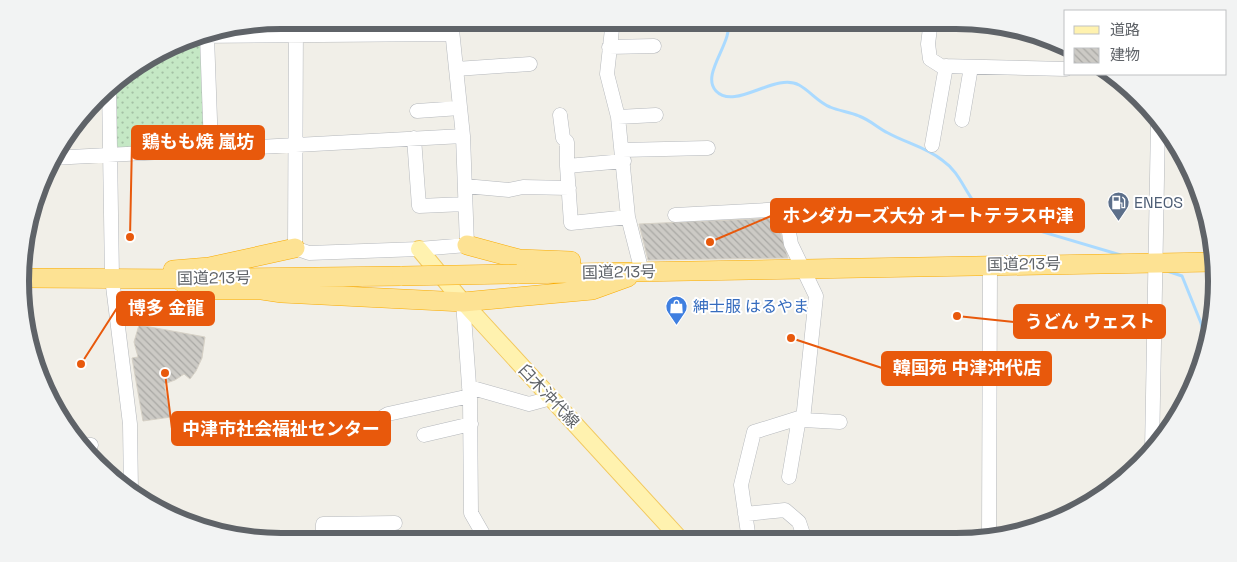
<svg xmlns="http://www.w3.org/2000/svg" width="1237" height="562" viewBox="0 0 1237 562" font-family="'Space Grotesk','Noto Sans JP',sans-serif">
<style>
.grass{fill:url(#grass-dots)}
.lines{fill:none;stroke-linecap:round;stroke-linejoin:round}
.stream{stroke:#aadaff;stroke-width:3}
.building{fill:url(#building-back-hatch);stroke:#d6d1c6}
.minor-casing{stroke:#b5b8bc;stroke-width:15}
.major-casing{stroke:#f2c960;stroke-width:18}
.highway-casing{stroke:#f9ab00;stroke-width:20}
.minor{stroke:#fff;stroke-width:14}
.major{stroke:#fff2af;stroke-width:16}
.highway{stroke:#fde293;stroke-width:19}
.highway-bridge-casing{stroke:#f9ab00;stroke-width:20;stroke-linecap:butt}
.highway-bridge{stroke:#fde293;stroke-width:19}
.labels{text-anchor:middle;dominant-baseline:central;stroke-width:4;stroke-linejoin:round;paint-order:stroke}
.service-label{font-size:16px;fill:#4e5e75;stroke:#fff;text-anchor:start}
.street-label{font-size:16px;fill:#5f6368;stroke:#fff}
.shop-label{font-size:16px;fill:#366cbe;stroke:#fff;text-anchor:start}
.rim{fill:none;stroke:#5f6368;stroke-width:6}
.leader{fill:none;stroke:#e8590c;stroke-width:2}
.callout-dot{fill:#e8590c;stroke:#fff;stroke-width:2}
.callout{fill:#e8590c;stroke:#e8590c;stroke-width:2}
.callout-label{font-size:18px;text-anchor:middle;font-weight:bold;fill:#fff}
</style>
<defs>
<pattern id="grass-dots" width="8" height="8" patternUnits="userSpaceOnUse" patternTransform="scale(1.25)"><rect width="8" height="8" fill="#c5e8c5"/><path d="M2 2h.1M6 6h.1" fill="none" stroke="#a3c0a4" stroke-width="1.8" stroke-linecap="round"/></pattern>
<pattern id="building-back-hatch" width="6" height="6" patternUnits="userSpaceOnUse" patternTransform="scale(1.25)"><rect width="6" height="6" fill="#cccac5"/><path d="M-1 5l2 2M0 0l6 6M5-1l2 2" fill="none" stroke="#a9a8a4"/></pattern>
</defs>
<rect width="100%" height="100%" fill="#f1efe8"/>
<path class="grass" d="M198 40 205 49 206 141 199 147 121 151 115 143 114 82 185 41Z"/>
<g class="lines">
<path class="stream" d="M728 20C734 42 700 74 716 91 735 111 775 72 799 85 810 91 818 102 830 107 839 111 850 112 859 116 870 120 878 128 888 133 906 143 926 147 942 160 958 171 963 187 974 202 982 212 994 216 1006 221L1124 256
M1167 271 1182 276 1201 323 1205 341"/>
</g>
<path class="building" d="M776 218 788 258 648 260 639 224Z
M139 325 205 337 202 358 196 371 190 379 184 374 175 380 164 384 171 417 143 421 132 358 138 357 134 342Z"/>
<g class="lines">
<defs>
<path id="minor" d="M296 20 295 248 309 253 419 249 467 245 463 136 451 20
M613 20 607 74 618 117 628 217 642 272
M931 20 928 44 930 59 941 66 1066 69
M193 36 452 34
M207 36 211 148
M609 47 654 46
M456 69 530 64
M109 85 112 278 130 424 131 491
M417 111 460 108
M560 115 563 138 567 142V166
M618 117 656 115
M962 120 971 67
M414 138 419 206 465 204
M932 145 946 66
M622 150 708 148
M52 158 463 136
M624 161 567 166 571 223 628 217
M465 186 509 190 523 187 569 188
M675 215 785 209 791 244 816 296 803 420 799 418 754 432 741 485 749 540
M463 302 470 399 471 513 487 541
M469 387 529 404 551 398
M803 420 840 422
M371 424 388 414 470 396
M424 435 471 424
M82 444 91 445
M1152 451 1158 123
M789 477 799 418
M745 514 785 510 799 522 805 540
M989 540 990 265
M323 542V524L395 523"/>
<path id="major" d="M419 249 463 302 682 541"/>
<path id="highway" d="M467 245 519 259 571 261
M173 270 209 267 295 248
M517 274 1213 262
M25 278 191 279
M241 278 402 276
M178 279 193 290H262L282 293 463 302 592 290 628 277"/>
</defs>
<use href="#minor" class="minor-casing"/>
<use href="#major" class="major-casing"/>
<use href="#highway" class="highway-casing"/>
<use href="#minor" class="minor"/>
<use href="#major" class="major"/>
<use href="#highway" class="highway"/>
<defs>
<path id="highway-bridge" d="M402 276 517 274"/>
</defs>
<use href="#highway-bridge" class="highway-bridge-casing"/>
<use href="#highway-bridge" class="highway-bridge"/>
</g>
<defs>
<symbol id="fuel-pin" viewBox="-11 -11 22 30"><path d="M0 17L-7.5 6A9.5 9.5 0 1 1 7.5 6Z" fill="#5c6f8a" stroke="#fff"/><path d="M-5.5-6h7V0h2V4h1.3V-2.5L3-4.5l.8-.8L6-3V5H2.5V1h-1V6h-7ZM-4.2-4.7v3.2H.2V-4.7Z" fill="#fff"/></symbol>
<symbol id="shop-pin" viewBox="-11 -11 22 30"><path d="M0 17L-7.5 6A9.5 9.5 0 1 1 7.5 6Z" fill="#3f7fe0" stroke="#fff"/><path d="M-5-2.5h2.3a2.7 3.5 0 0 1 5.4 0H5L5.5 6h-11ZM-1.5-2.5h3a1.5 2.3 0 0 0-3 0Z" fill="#fff"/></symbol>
</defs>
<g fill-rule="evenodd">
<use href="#fuel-pin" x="1106" y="190" width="25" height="34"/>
<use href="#shop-pin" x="664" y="294" width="25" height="34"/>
</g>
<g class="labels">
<g class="service-label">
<text x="1134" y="202">ENEOS</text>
</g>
<g class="street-label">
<text transform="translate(1024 264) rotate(-1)">国道213号</text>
<text transform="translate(619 272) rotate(-1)">国道213号</text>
<text transform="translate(214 278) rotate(-1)">国道213号</text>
<text transform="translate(549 396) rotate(47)">臼木沖代線</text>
</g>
<g class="shop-label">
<text x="693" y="306">紳士服 はるやま</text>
</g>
</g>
<path d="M0 0H1237V562H0ZM281 29H956A252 252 0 0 1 1208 281V281A252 252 0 0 1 956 533H281A252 252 0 0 1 29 281V281A252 252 0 0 1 281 29Z" fill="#f2f3f3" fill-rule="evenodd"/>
<path class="rim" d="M281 29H956A252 252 0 0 1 1208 281V281A252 252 0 0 1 956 533H281A252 252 0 0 1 29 281V281A252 252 0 0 1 281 29Z"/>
<path class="leader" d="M130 237L132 142M710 242L771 216M81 364L117 308M957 316L1014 322M791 338L882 368M165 373L172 429"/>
<g class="callout-dot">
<circle cx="130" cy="237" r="5"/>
<circle cx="710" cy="242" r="5"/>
<circle cx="81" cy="364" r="5"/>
<circle cx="957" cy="316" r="5"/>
<circle cx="791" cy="338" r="5"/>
<circle cx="165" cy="373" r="5"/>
</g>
<g class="callout">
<rect x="132" y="126" width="132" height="33" rx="5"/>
<rect x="771" y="199" width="313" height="33" rx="5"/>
<rect x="117" y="292" width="97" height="33" rx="5"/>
<rect x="1014" y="305" width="151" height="33" rx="5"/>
<rect x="882" y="352" width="169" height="33" rx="5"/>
<rect x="172" y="412" width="218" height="33" rx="5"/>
</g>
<g class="callout-label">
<text x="198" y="148">鶏もも焼 嵐坊</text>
<text x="928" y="222">ホンダカーズ大分 オートテラス中津</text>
<text x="166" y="314">博多 金龍</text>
<text x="1090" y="328">うどん ウェスト</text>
<text x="967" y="374">韓国苑 中津沖代店</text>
<text x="281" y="435">中津市社会福祉センター</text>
</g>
<rect x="1064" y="10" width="162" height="65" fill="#ffffff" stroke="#bfc1c3"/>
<rect x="1074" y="26" width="25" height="8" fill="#fff2af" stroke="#bfc1c3"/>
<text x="1110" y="35" font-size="15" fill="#5f6368">道路</text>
<rect x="1074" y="48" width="25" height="15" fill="url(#building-back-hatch)" stroke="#bfc1c3"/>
<text x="1110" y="60" font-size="15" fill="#5f6368">建物</text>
</svg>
